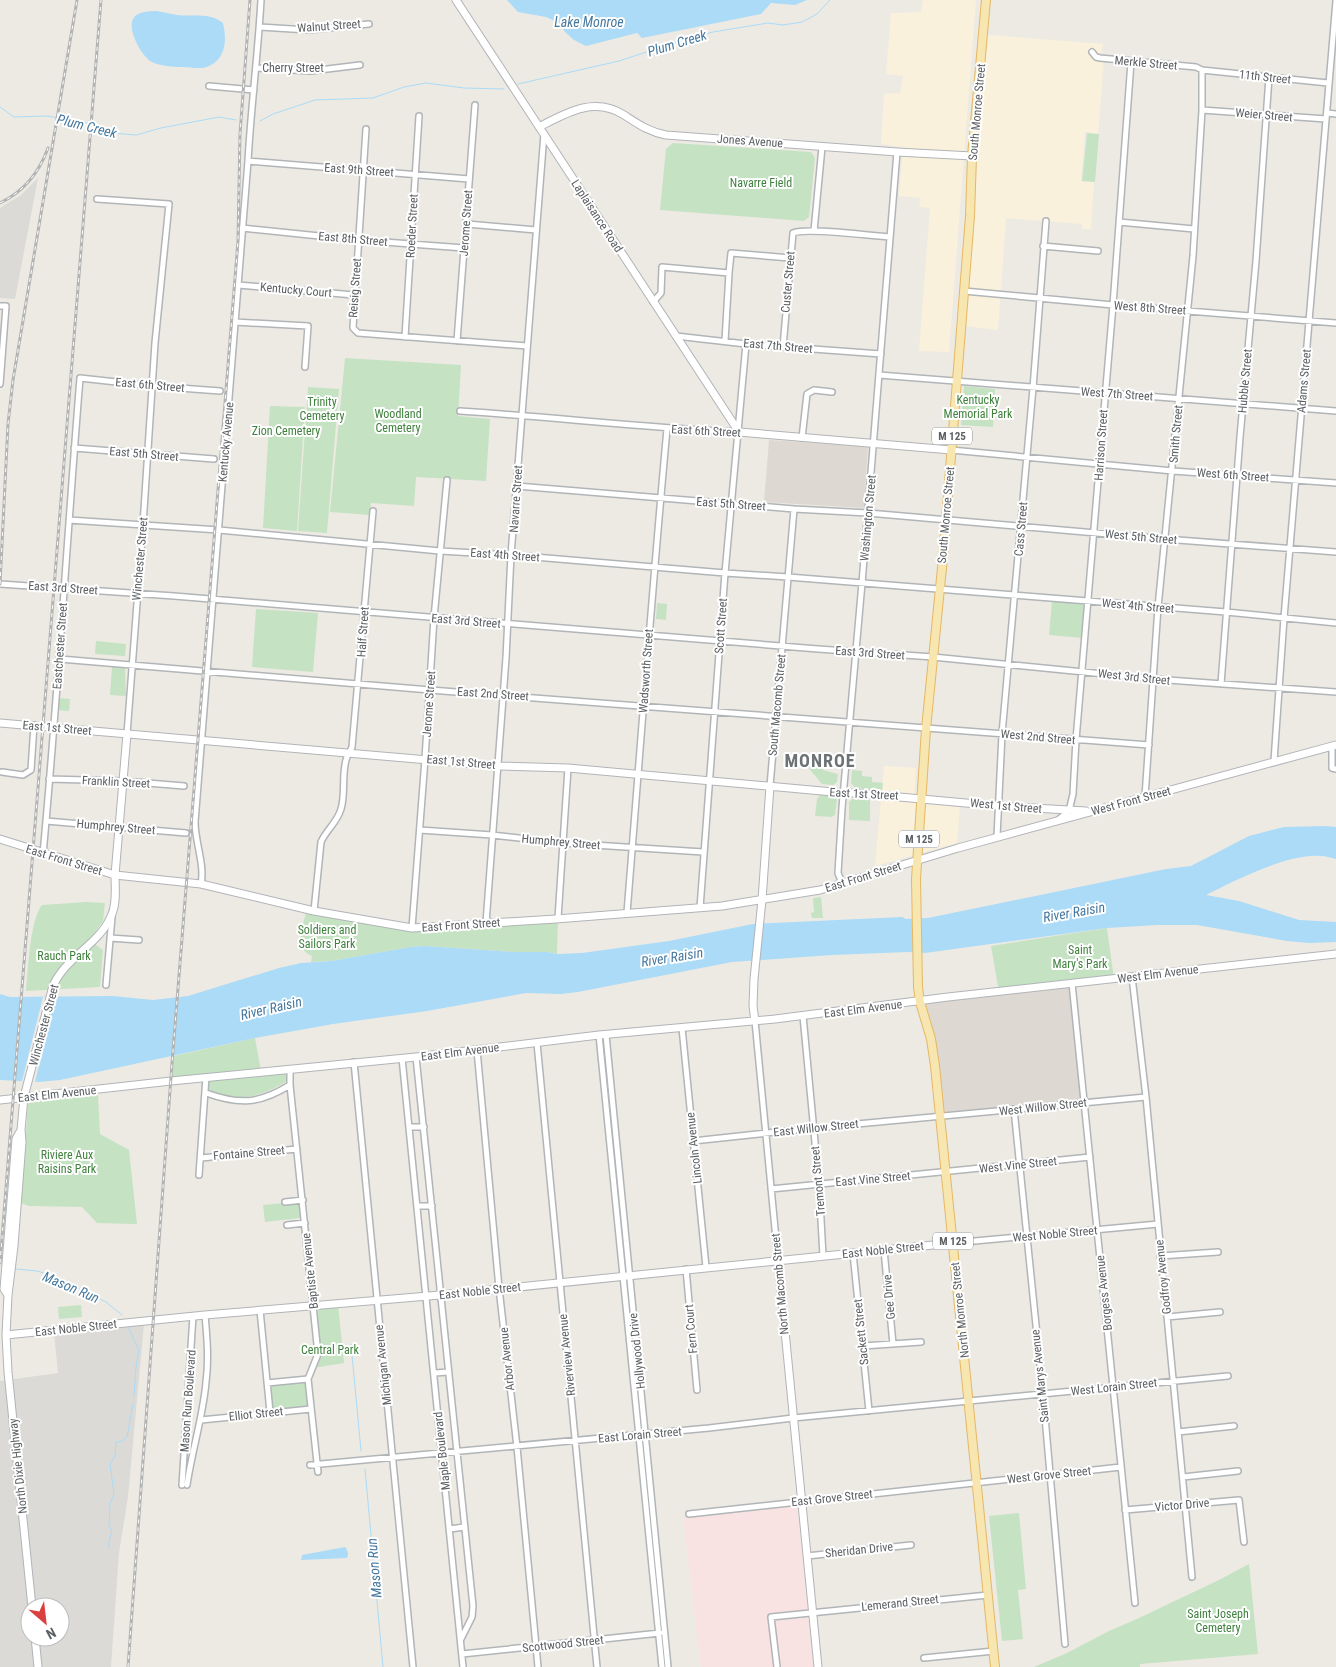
<svg xmlns="http://www.w3.org/2000/svg" width="1336" height="1667" viewBox="0 0 1336 1667" font-family="'Roboto Condensed',sans-serif">
<style>
.commercial{fill:#faf1dc}
.industrial{fill:#dcdad6;fill-rule:evenodd}
.education{fill:#ddd9d2}
.medical{fill:#f9e2e2}
.green{fill:#c5e2c3}
.water{fill:#abdbf7}
.pier{fill:#edeae4}
.lines{fill:none;stroke-linecap:round;stroke-linejoin:round}
.stream{stroke:#abdbf7;stroke-width:1}
.street-casing{stroke:#b1b5b8;stroke-width:8}
.secondary-casing{stroke:#b1b4b8;stroke-width:9}
.primary-casing{stroke:#e4b866;stroke-width:10}
.street{stroke:#fff;stroke-width:5}
.secondary{stroke:#fff;stroke-width:7}
.primary{stroke:#f7e6af;stroke-width:8}
.rail-casing{stroke:#b2b3b3;stroke-width:3}
.rail{stroke:#fff;stroke-width:1;stroke-dasharray:4;stroke-linecap:butt}
.labels{text-anchor:middle;dominant-baseline:central;stroke-width:4;stroke-linejoin:round;paint-order:stroke}
.shield{fill:#fff;stroke:#8d9092;stroke-width:1}
.shield-label{font-size:11px;font-weight:bold;fill:#5c6063}
.street-label{font-size:12px;fill:#5c6063;stroke:#fff}
.park-label{font-size:12px;fill:#3f813d;stroke:#fff}
.water-label{font-size:14px;font-style:italic;fill:#46789f;stroke:#fff}
.district-label{font-size:18px;font-weight:bold;letter-spacing:1px;fill:#6d7275;stroke:#fff}
</style>
<rect width="100%" height="100%" fill="#edeae4"/>
<path class="commercial" d="M923 0H976L949 352 919 351 930 208 919 207 921 198 899 196 903 147 881 144 884 94 900 93 903 76 886 74 891 13 921 12Z
M988 35 1103 44 1100 58 1104 59 1098 134 1085 132 1081 181 1094 182 1091 229H1082V224L1006 218 998 330 965 326 983 83Z
M884 766 916 768 914 803 960 807 957 843 875 866Z"/>
<path class="industrial" d="M38 178 15 299 0 298V208L21 195Z
M144 1324 128 1497 119 1553 111 1667H0V1381L58 1373 54 1333ZM30 1607H60V1637H30Z"/>
<path class="education" d="M769 440 868 446 864 508 764 502Z
M1072 983 1085 1103 940 1117 935 1066 920 1002Z"/>
<path class="medical" d="M797 1506 813 1667H701L683 1518Z"/>
<path class="green" d="M1087 133 1099 134 1095 182 1082 181Z
M673 143 811 152 815 158 809 217 804 221 660 210 666 149Z
M345 358 461 365 458 416 490 419 486 481 416 477 414 506 371 503 370 515 330 512Z
M964 386 995 389 993 427 961 425Z
M308 387 339 389 327 533 298 531Z
M270 406 305 407 297 531 263 528Z
M1052 601 1083 604 1085 609 1083 638 1049 635Z
M657 603 667 604 666 620 656 619Z
M256 609 318 613 313 672 252 667Z
M96 641 126 644 125 656 95 654Z
M112 667 125 668 126 696 110 695Z
M58 698 70 699 69 711 57 710Z
M806 765 824 766 823 770 838 774 837 782 833 785 822 784Z
M852 770 862 771V776L872 777V782L883 783 882 791 855 788 851 783Z
M820 795 835 797 837 799 835 815 831 817 815 816 817 799Z
M852 799 870 800V821L849 820V802Z
M821 897 823 918H812L811 913 814 912 813 898Z
M86 902 105 903 103 921 92 936 96 945 103 950 100 987 26 991C28 971 30 919 42 905Z
M307 909 412 928 558 918 557 954 548 952H513L425 946 411 947 331 961 311 962 312 956C292 947 303 927 307 909Z
M1107 928 1114 979 999 992 991 946Z
M255 1038 261 1071 171 1081 174 1056Z
M286 1073 288 1077 287 1081C267 1093 247 1101 224 1096 217 1095 210 1093 207 1087L208 1081Z
M98 1095 100 1134 129 1150 137 1224 97 1223 82 1207 29 1206 21 1203 28 1104 32 1101Z
M296 1202 299 1203 300 1218 265 1222 263 1205Z
M81 1305 82 1317 59 1319 58 1307Z
M338 1305 344 1363 313 1368 316 1361 315 1309 318 1307Z
M303 1381 307 1384 308 1406 306 1408 274 1410 272 1406 271 1386Z
M1019 1513 1026 1589 1018 1590 1023 1639 1002 1641 989 1516Z
M1249 1564 1258 1654 1140 1664V1667H1034L1067 1653 1109 1631 1139 1618 1219 1580Z"/>
<path class="water" d="M507 0H807L795 5 771 3 761 14 642 38 637 33 586 46 574 40 565 32 559 23 546 17 518 12Z
M157 11C164 12 170 14 177 15 192 17 210 12 223 23 227 39 226 59 209 66 201 70 191 67 182 67 173 67 160 66 152 62 142 57 127 30 133 19 137 11 150 11 157 11Z
M1325 826 1336 827V859C1331 858 1326 856 1321 856 1288 853 1234 881 1206 895L1239 901 1299 920 1336 922V942L1309 943 1287 941 1197 925H1157L1107 928 925 953 908 952 832 955 732 962 578 992 561 994 526 993 427 1011 333 1024 255 1038 60 1080 38 1082 0 1080V994L10 997 113 996 153 1000 188 996 279 968 301 963 331 961 411 947 425 946 513 952H548L557 954 582 953 669 941 753 924 902 917 906 919 928 918 1166 869 1191 866 1249 836 1284 827Z
M345 1547C348 1551 349 1554 347 1558L301 1560 302 1555Z"/>
<path class="pier" d="M43 997H55L35 1082 22 1081Z"/>
<g class="lines">
<path class="stream" d="M518 84 619 61 680 41 713 32 768 23 783 25 802 22 817 14 830 0
M0 107 14 117 46 116 82 121 111 133 136 135 161 128 219 117 236 120
M260 121 273 114 315 100 373 98 404 87 426 83 464 88 504 89
M16 1269 37 1271 50 1275 106 1302 122 1315
M128 1327 139 1350 136 1367 134 1396
M351 1344 361 1451
M365 1469 383 1667
M109 1549V1541L112 1531 109 1526 110 1504 114 1494 110 1464 115 1456 116 1442 122 1441 127 1437 133 1404"/>
<defs>
<path id="street" d="M260 27 308 30 369 24
M1092 52 1096 57 1100 58 1196 67 1202 70 1328 83
M256 68 311 71 360 65
M209 86 254 90
M1202 110 1326 119
M1327 113 1336 114
M366 129 353 328 358 333 527 346
M248 161 469 179
M97 199 169 204 155 343 143 525 127 734
M1119 222 1194 229
M467 224 536 230
M242 228 358 240 464 248
M814 231 822 147
M1043 246 1098 251
M238 285 354 295
M964 291 1113 305 1336 323
M653 302 661 293 662 267 729 273
M0 306H6L0 384
M235 322 308 326 305 367
M676 336 746 344 881 354
M405 337 419 116
M457 341 475 105
M725 341 729 273 731 253 790 258
M783 347 793 233C806 227 871 236 890 237
M879 375 1336 411
M460 411C553 417 646 428 739 432
M802 438 807 394 814 390 832 392
M74 448 214 459
M951 450 1173 471 1336 483
M517 486 794 509 868 513 1165 539 1336 552
M69 520 219 530 440 551 511 555 725 573 788 577 1226 612 1336 623
M0 584 174 596 818 649 933 657 1154 679 1336 692
M60 659 430 690 1149 745
M1221 684 1240 437 1256 261 1269 77
M1332 746V768L1336 769
M1274 761 1284 618 1336 1
M2 772 23 775 31 770 34 725
M49 779 123 781 184 786
M770 786 794 509
M1145 797 1158 607 1193 256 1202 110V70
M1059 819 1069 811 1073 794 1076 740 1113 305 1131 62
M46 821 186 833
M420 830 492 835 563 843 703 852
M997 837 1002 734 1033 388 1046 221
M43 854C58 695 67 537 80 378L153 386 220 391
M842 883 838 873 842 808 862 583 897 152
M201 884C205 865 195 842 195 822L248 161C251 107 258 54 261 0
M700 908 725 573 746 344
M314 911 321 842C326 830 337 823 341 809 346 793 341 772 347 757 348 754 351 750 352 747L373 511
M627 913C640 752 652 590 667 429
M558 918 568 768
M486 923 506 658 511 555 544 134
M412 928 425 759 434 618 447 480
M110 938 139 940
M1132 977 1146 1097 1192 1577
M1072 983 1135 1603
M106 985 112 917
M803 1016 819 1184 823 1256
M755 1021 778 1260
M682 1028 706 1267
M599 1035 662 1667
M606 1035 668 1667
M537 1043 597 1667
M477 1050 499 1288 517 1447 538 1667
M416 1057 473 1606 472 1617 461 1639
M402 1058 463 1667
M354 1062 413 1667
M290 1069V1085L318 1354 308 1379 318 1472
M206 1093C240 1105 259 1104 290 1085
M1014 1109 1043 1394 1065 1644
M409 1127H424
M693 1141 814 1128 1146 1097
M201 1158 297 1149
M199 1175 206 1077
M771 1189 1090 1157
M285 1202 303 1200
M417 1206H432
M287 1225 305 1223
M953 1243 1158 1224
M884 1250 893 1344
M853 1253 869 1411
M1160 1256 1218 1252
M686 1269 697 1390
M260 1310 270 1412
M1167 1317 1220 1312
M863 1346 921 1342
M435 1373 448 1372
M267 1383 308 1379
M201 1420 311 1409
M1178 1432 1234 1426
M310 1465 709 1428 793 1418 1228 1376
M1183 1477 1238 1471
M182 1485 193 1316
M187 1485C192 1450 203 1417 206 1382 209 1359 207 1337 205 1315
M1125 1510 1239 1500 1244 1542
M689 1514 1121 1467
M450 1529 464 1527
M807 1556 911 1545
M462 1654 660 1633
M924 1658 994 1651
M777 1667 771 1617 988 1595"/>
<path id="secondary" d="M456 0 739 432 951 450
M539 127C566 113 594 96 624 115 638 124 649 132 666 135L897 152 972 156
M0 723 498 766 568 768 844 793H855L999 806 1086 811
M0 839 115 875 201 884 314 911 412 928 556 919 722 906 820 890 958 848 1336 745
M755 1021 753 1006 754 979 762 900 770 786
M0 1100 171 1081 416 1057 599 1035 775 1019 948 997 1336 954
M778 1260 818 1667
M8 1295 4 1289 16 1139 21 1130
M6 1335 205 1315 440 1295 953 1243
M32 1607 8 1372 6 1335 8 1295 14 1246 22 1142 21 1130 24 1097 53 986C66 956 100 945 112 914 117 902 115 888 115 875L127 734
M35 1637 38 1667"/>
<path id="primary" d="M986 0 972 156 970 216 943 558 926 729 916 879 918 987 920 1002 931 1039 935 1066 995 1667"/>
</defs>
<use href="#street" class="street-casing"/>
<use href="#secondary" class="secondary-casing"/>
<use href="#primary" class="primary-casing"/>
<use href="#street" class="street"/>
<use href="#secondary" class="secondary"/>
<use href="#primary" class="primary"/>
<defs>
<path id="rail" d="M0 203C23 192 39 173 48 148
M0 584 8 424 13 380 77 0
M0 1263 101 0
M128 1667 172 1063 238 241 240 134 250 0"/>
</defs>
<use href="#rail" class="rail-casing"/>
<use href="#rail" class="rail"/>
</g>
<g class="labels">
<g class="shield">
<rect x="932" y="427.5" width="40" height="17" rx="4"/>
<rect x="899" y="830.5" width="40" height="17" rx="4"/>
<rect x="933" y="1232.5" width="40" height="17" rx="4"/>
</g>
<g class="shield-label">
<text x="952" y="436">M 125</text>
<text x="919" y="839">M 125</text>
<text x="953" y="1241">M 125</text>
</g>
<g class="street-label">
<text transform="translate(329 26) rotate(-4)">Walnut Street</text>
<text transform="translate(1146 63) rotate(5)">Merkle Street</text>
<text x="293" y="68">Cherry Street</text>
<text transform="translate(1265 77) rotate(6)">11th Street</text>
<text transform="translate(977 112) rotate(-85)">South Monroe Street</text>
<text transform="translate(1264 115) rotate(5)">Weier Street</text>
<text transform="translate(750 141) rotate(4)">Jones Avenue</text>
<text transform="translate(359 170) rotate(4)">East 9th Street</text>
<text transform="translate(597 216) rotate(57)">Laplaisance Road</text>
<text transform="translate(466 223) rotate(-86)">Jerome Street</text>
<text transform="translate(412 226) rotate(-87)">Roeder Street</text>
<text transform="translate(353 239) rotate(5)">East 8th Street</text>
<text transform="translate(788 282) rotate(-85)">Custer Street</text>
<text transform="translate(355 288) rotate(-86)">Reisig Street</text>
<text transform="translate(296 290) rotate(5)">Kentucky Court</text>
<text transform="translate(1150 308) rotate(4)">West 8th Street</text>
<text transform="translate(778 346) rotate(5)">East 7th Street</text>
<text transform="translate(1245 381) rotate(-85)">Hubble Street</text>
<text transform="translate(1304 381) rotate(-85)">Adams Street</text>
<text transform="translate(150 385) rotate(5)">East 6th Street</text>
<text transform="translate(1117 394) rotate(4)">West 7th Street</text>
<text transform="translate(706 431) rotate(3)">East 6th Street</text>
<text transform="translate(1176 434) rotate(-85)">Smith Street</text>
<text transform="translate(226 442) rotate(-85)">Kentucky Avenue</text>
<text transform="translate(1101 445) rotate(-86)">Harrison Street</text>
<text transform="translate(144 454) rotate(5)">East 5th Street</text>
<text transform="translate(1233 475) rotate(4)">West 6th Street</text>
<text transform="translate(516 499) rotate(-86)">Navarre Street</text>
<text transform="translate(731 504) rotate(4)">East 5th Street</text>
<text transform="translate(946 515) rotate(-85)">South Monroe Street</text>
<text transform="translate(868 518) rotate(-85)">Washington Street</text>
<text transform="translate(1021 529) rotate(-85)">Cass Street</text>
<text transform="translate(1141 537) rotate(5)">West 5th Street</text>
<text transform="translate(505 555) rotate(4)">East 4th Street</text>
<text transform="translate(140 559) rotate(-85)">Winchester Street</text>
<text transform="translate(63 588) rotate(4)">East 3rd Street</text>
<text transform="translate(1138 606) rotate(5)">West 4th Street</text>
<text transform="translate(466 621) rotate(5)">East 3rd Street</text>
<text transform="translate(721 626) rotate(-86)">Scott Street</text>
<text transform="translate(363 632) rotate(-86)">Half Street</text>
<text transform="translate(60 646) rotate(-86)">Eastchester Street</text>
<text transform="translate(870 653) rotate(4)">East 3rd Street</text>
<text transform="translate(646 671) rotate(-86)">Wadsworth Street</text>
<text transform="translate(1134 677) rotate(6)">West 3rd Street</text>
<text transform="translate(493 694) rotate(4)">East 2nd Street</text>
<text transform="translate(429 704) rotate(-86)">Jerome Street</text>
<text transform="translate(777 705) rotate(-85)">South Macomb Street</text>
<text transform="translate(57 728) rotate(5)">East 1st Street</text>
<text transform="translate(1038 737) rotate(5)">West 2nd Street</text>
<text transform="translate(461 762) rotate(5)">East 1st Street</text>
<text transform="translate(116 782) rotate(3)">Franklin Street</text>
<text transform="translate(864 794) rotate(3)">East 1st Street</text>
<text transform="translate(1131 801) rotate(-15)">West Front Street</text>
<text transform="translate(1006 806) rotate(5)">West 1st Street</text>
<text transform="translate(116 827) rotate(5)">Humphrey Street</text>
<text transform="translate(561 842) rotate(5)">Humphrey Street</text>
<text transform="translate(64 860) rotate(17)">East Front Street</text>
<text transform="translate(863 877) rotate(-17)">East Front Street</text>
<text transform="translate(461 925) rotate(-4)">East Front Street</text>
<text transform="translate(1158 974) rotate(-7)">West Elm Avenue</text>
<text transform="translate(863 1009) rotate(-7)">East Elm Avenue</text>
<text transform="translate(44 1025) rotate(-75)">Winchester Street</text>
<text transform="translate(460 1052) rotate(-7)">East Elm Avenue</text>
<text transform="translate(57 1094) rotate(-6)">East Elm Avenue</text>
<text transform="translate(1043 1107) rotate(-6)">West Willow Street</text>
<text transform="translate(816 1128) rotate(-6)">East Willow Street</text>
<text transform="translate(694 1148) rotate(-96)">Lincoln Avenue</text>
<text transform="translate(249 1153) rotate(-5)">Fontaine Street</text>
<text transform="translate(1018 1165) rotate(-6)">West Vine Street</text>
<text transform="translate(873 1179) rotate(-5)">East Vine Street</text>
<text transform="translate(818 1181) rotate(-95)">Tremont Street</text>
<text transform="translate(1055 1234) rotate(-5)">West Noble Street</text>
<text transform="translate(883 1250) rotate(-6)">East Noble Street</text>
<text transform="translate(310 1271) rotate(-96)">Baptiste Avenue</text>
<text transform="translate(1163 1277) rotate(-96)">Godfroy Avenue</text>
<text transform="translate(780 1284) rotate(-95)">North Macomb Street</text>
<text transform="translate(480 1291) rotate(-6)">East Noble Street</text>
<text transform="translate(1104 1293) rotate(-96)">Borgess Avenue</text>
<text transform="translate(889 1297) rotate(-95)">Gee Drive</text>
<text transform="translate(960 1310) rotate(-96)">North Monroe Street</text>
<text transform="translate(76 1328) rotate(-6)">East Noble Street</text>
<text transform="translate(691 1329) rotate(-95)">Fern Court</text>
<text transform="translate(861 1332) rotate(-96)">Sackett Street</text>
<text transform="translate(637 1351) rotate(-96)">Hollywood Drive</text>
<text transform="translate(567 1355) rotate(-96)">Riverview Avenue</text>
<text transform="translate(507 1359) rotate(-96)">Arbor Avenue</text>
<text transform="translate(383 1365) rotate(-96)">Michigan Avenue</text>
<text transform="translate(1040 1376) rotate(-96)">Saint Marys Avenue</text>
<text transform="translate(1114 1387) rotate(-6)">West Lorain Street</text>
<text transform="translate(188 1401) rotate(-86)">Mason Run Boulevard</text>
<text transform="translate(256 1414) rotate(-6)">Elliot Street</text>
<text transform="translate(640 1435) rotate(-5)">East Lorain Street</text>
<text transform="translate(442 1451) rotate(-96)">Maple Boulevard</text>
<text transform="translate(18 1466) rotate(-96)">North Dixie Highway</text>
<text transform="translate(1049 1475) rotate(-6)">West Grove Street</text>
<text transform="translate(832 1498) rotate(-6)">East Grove Street</text>
<text transform="translate(1182 1505) rotate(-5)">Victor Drive</text>
<text transform="translate(859 1550) rotate(-6)">Sheridan Drive</text>
<text transform="translate(900 1603) rotate(-6)">Lemerand Street</text>
<text transform="translate(563 1644) rotate(-6)">Scottwood Street</text>
</g>
<g class="park-label">
<text x="761" y="183">Navarre Field</text>
<text x="978" y="400">Kentucky<tspan x="978" dy="14">Memorial Park</tspan></text>
<text x="322" y="402">Trinity<tspan x="322" dy="14">Cemetery</tspan></text>
<text x="398" y="414">Woodland<tspan x="398" dy="14">Cemetery</tspan></text>
<text x="286" y="431">Zion Cemetery</text>
<text x="327" y="930">Soldiers and<tspan x="327" dy="14">Sailors Park</tspan></text>
<text x="1080" y="950">Saint<tspan x="1080" dy="14">Mary's Park</tspan></text>
<text x="64" y="956">Rauch Park</text>
<text x="67" y="1155">Riviere Aux<tspan x="67" dy="14">Raisins Park</tspan></text>
<text x="330" y="1350">Central Park</text>
<text x="1218" y="1614">Saint Joseph<tspan x="1218" dy="14">Cemetery</tspan></text>
</g>
<g class="water-label">
<text x="589" y="22">Lake Monroe</text>
<text transform="translate(677 43) rotate(-17)">Plum Creek</text>
<text transform="translate(87 126) rotate(14)">Plum Creek</text>
<text transform="translate(1074 912) rotate(-10)">River Raisin</text>
<text transform="translate(672 957) rotate(-9)">River Raisin</text>
<text transform="translate(271 1008) rotate(-13)">River Raisin</text>
<text transform="translate(71 1287) rotate(23)">Mason Run</text>
<text transform="translate(374 1568) rotate(-95)">Mason Run</text>
</g>
<g class="district-label">
<text x="820" y="760">MONROE</text>
</g>
</g>
<g transform="translate(45 1622) rotate(152)"><circle r="24" fill="#ffffff" stroke="#bebfc1"/>
<path d="M0-4L9 19L0 12L-9 19Z" fill="#d9403f"/>
<text y="-8" font-size="14" font-weight="bold" text-anchor="middle" fill="#5c6063">N</text>
</g>
</svg>
